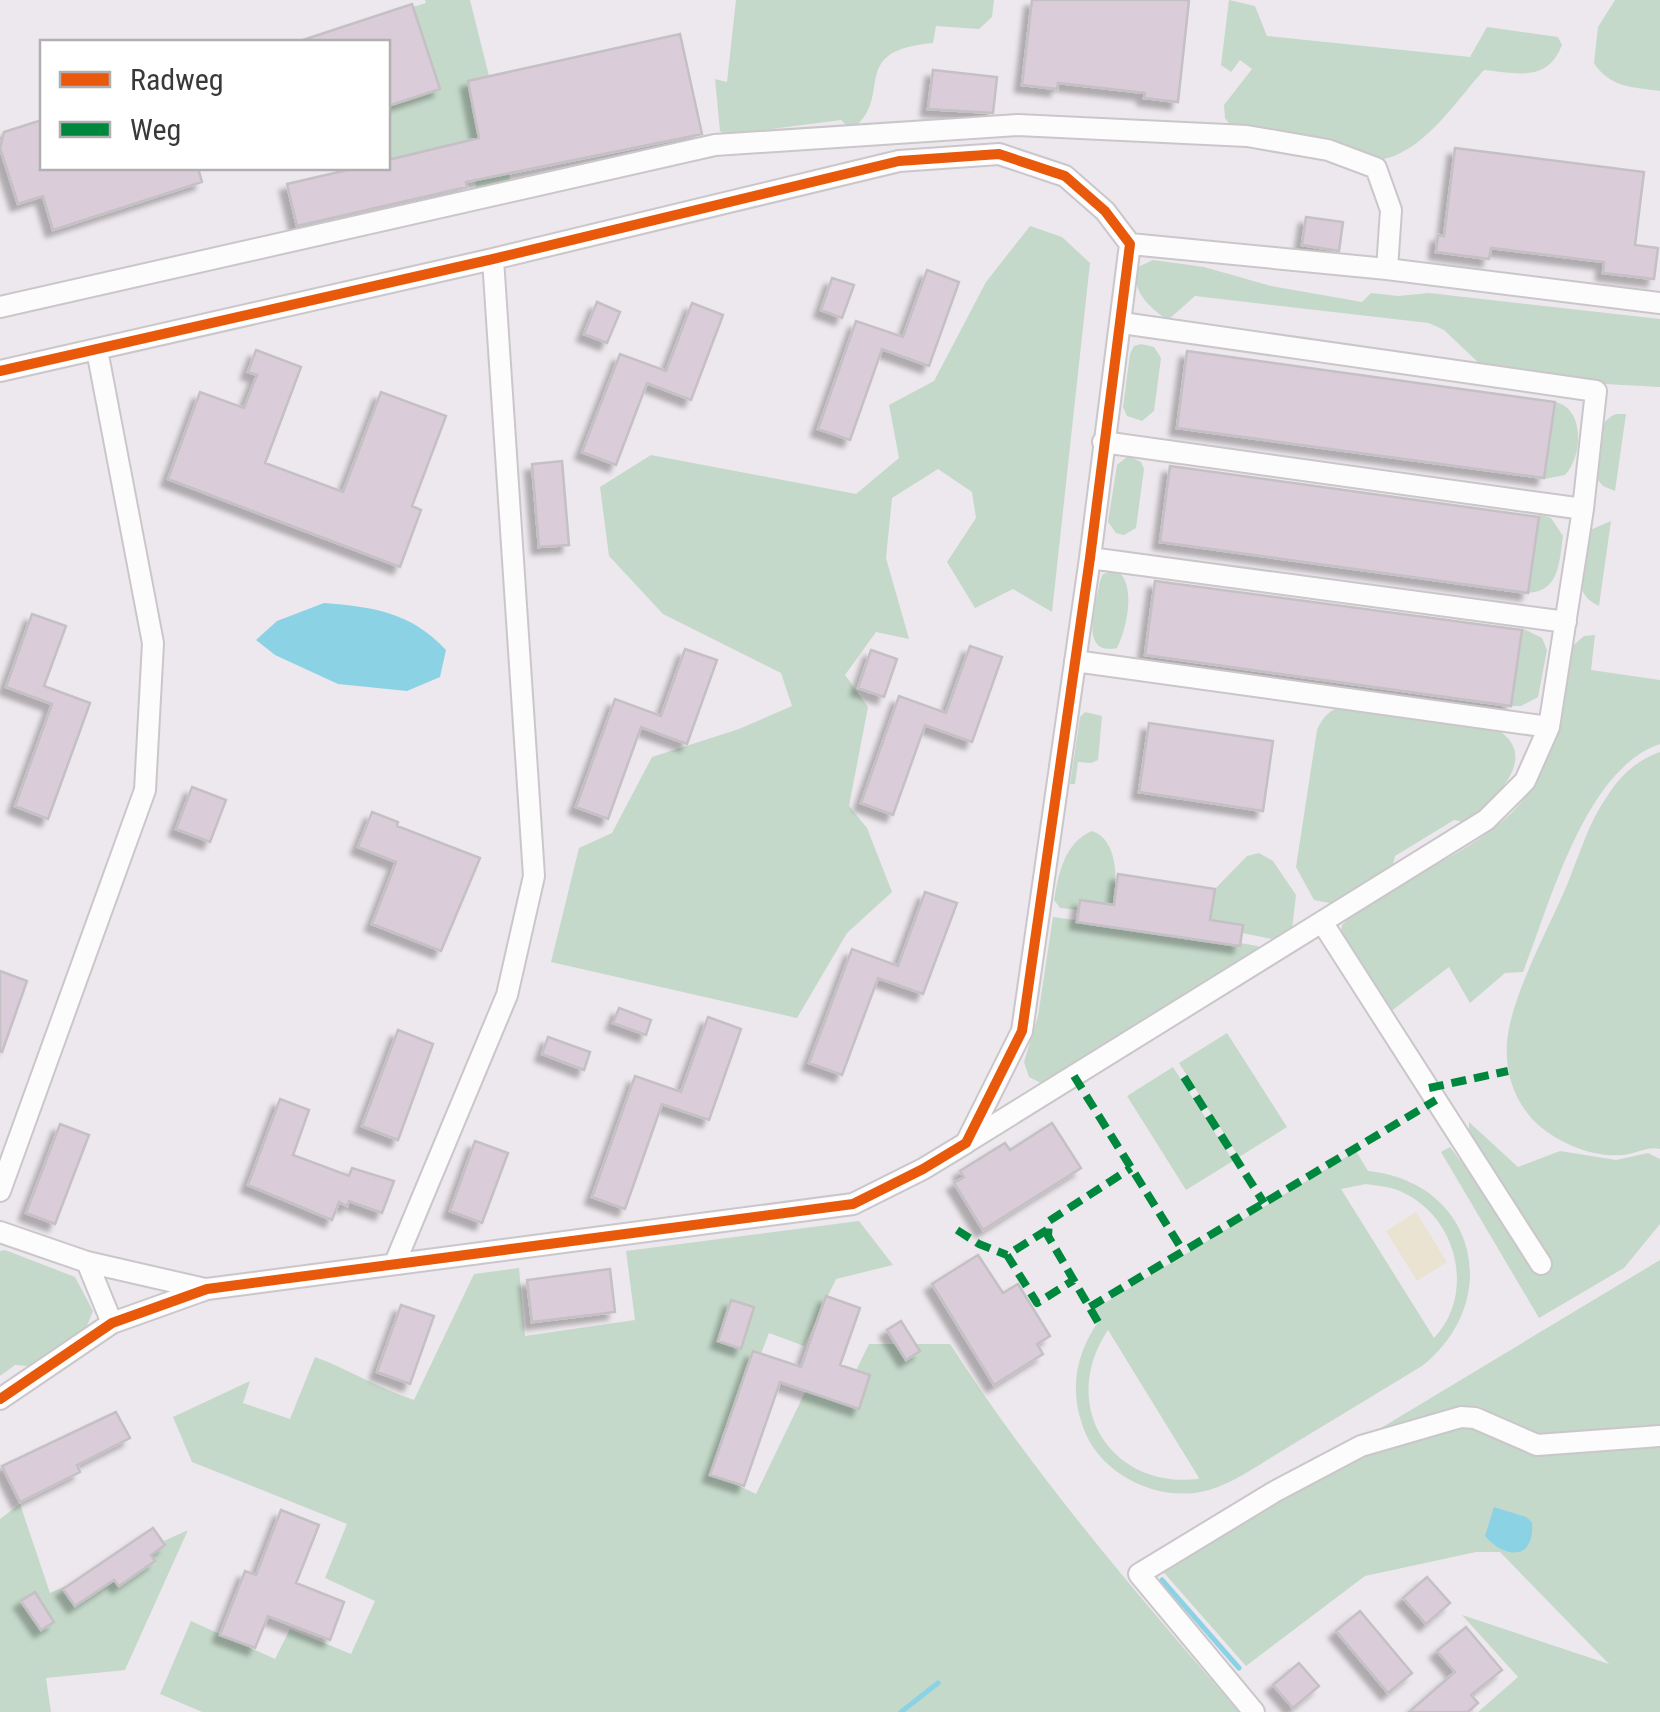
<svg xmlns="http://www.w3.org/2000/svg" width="1660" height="1712" viewBox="0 0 1660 1712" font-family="'Roboto Condensed',sans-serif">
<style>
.green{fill:#c4d9c9;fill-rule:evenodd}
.sand{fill:#ebe3d1}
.water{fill:#8cd2e5}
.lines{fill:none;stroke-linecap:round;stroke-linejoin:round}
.stream{stroke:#8cd2e5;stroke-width:5}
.building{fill:#dbccda;stroke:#c4c0c4;stroke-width:2.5;filter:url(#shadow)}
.minor-casing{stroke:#cac6ca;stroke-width:24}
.minor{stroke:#fcfcfc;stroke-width:20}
.quiet{stroke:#00873e;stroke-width:8;stroke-dasharray:15 8;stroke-linecap:butt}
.cycleway-casing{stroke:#fff;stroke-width:16}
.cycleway{stroke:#e8590c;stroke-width:10}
</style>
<defs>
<filter id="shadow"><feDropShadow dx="-7" dy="7" stdDeviation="2.5" flood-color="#0004"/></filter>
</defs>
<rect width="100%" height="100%" fill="#ede8ed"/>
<path class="green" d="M425 0H470L489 76 468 82 487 177 509 174 511 184 478 193 468 157 456 144 388 160V106L440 88 413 7 426 3Z
M736 0H994L992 17 979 29 936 26 933 43C849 50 892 93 857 125L848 127 841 120 740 133 735 141 720 131 715 79 727 82Z
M1229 0 1255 6 1267 36 1470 57 1487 27 1558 37 1562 45C1547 83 1516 73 1484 70 1454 103 1420 159 1371 161L1231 126 1225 118 1224 105 1252 69 1240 60 1231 72 1221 65Z
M1615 0H1660V91C1633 87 1610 88 1594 63L1598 27Z
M1030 226 1062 237 1090 263 1052 612 1013 589 975 608 947 562 976 518 972 492 938 469 892 498 886 558 909 639 876 632 845 675 868 707 849 806 867 828 892 892 847 933 797 1018 551 962 579 848 612 833 652 757 739 729 792 706 781 673 663 614 609 556 600 487 651 455 856 494 899 458 889 405 934 381 986 282Z
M1153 260 1204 267 1271 286 1362 302 1371 293 1398 296 1429 293 1660 319V387L1605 384 1482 366 1444 330 1429 323 1195 296 1168 320C1150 308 1130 291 1138 267Z
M1141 344 1154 347 1161 358 1154 411 1142 421 1127 416 1123 407 1130 354 1134 346Z
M1555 402C1585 408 1583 456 1565 475L1544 479Z
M1616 414H1626L1615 491 1603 486 1596 478C1598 456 1592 423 1616 414Z
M1128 456 1141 462 1144 469 1136 528 1124 535 1116 533 1108 522 1117 465Z
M1539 514 1551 518 1563 536C1559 562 1560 591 1528 593Z
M1611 521 1599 606C1566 591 1583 557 1590 530Z
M1116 570C1137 583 1127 628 1117 648 1078 656 1096 604 1100 581L1103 574Z
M1522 628 1542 638 1547 650 1538 697 1521 706H1511Z
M1595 635 1591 670 1660 680V744C1585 769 1550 904 1523 972L1505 973 1470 1003 1449 967 1390 1012 1340 938 1342 925C1397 872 1512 846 1540 770 1554 732 1559 688 1569 649L1584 636Z
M1344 705 1491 726C1547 754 1493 802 1464 822L1454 820 1395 856 1392 868 1335 904 1314 900 1296 867 1317 730C1323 716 1330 710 1344 705Z
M1085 712 1102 716 1098 760 1091 763 1078 762 1075 784H1070L1080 717Z
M1660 752V1149C1647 1146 1636 1154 1623 1155 1592 1158 1555 1142 1533 1120 1513 1098 1505 1071 1507 1042 1511 996 1548 930 1567 885 1579 856 1589 821 1608 795 1621 775 1637 760 1660 752Z
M1092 831C1119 840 1117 882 1114 905L1081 900 1079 910 1060 908 1054 900C1059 873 1064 843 1092 831Z
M1259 853 1273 861 1296 895 1292 929 1277 940 1242 933V925L1210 920 1215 889 1247 856Z
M1053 917 1240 943 1258 946 1259 950 1043 1084 1029 1077 1024 1062 1038 1016Z
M1227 1033 1287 1127 1239 1157 1179 1063Z
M1173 1067 1233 1161 1186 1190 1127 1096Z
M1469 1122 1518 1167 1560 1151 1616 1160 1648 1153 1660 1159V1224L1624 1268 1539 1318 1441 1152 1450 1147 1484 1192 1499 1188 1469 1131Z
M1356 1151 1368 1171C1476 1182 1505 1300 1422 1366 1378 1393 1334 1419 1290 1446 1264 1461 1238 1481 1209 1490 1161 1504 1100 1476 1083 1427 1069 1388 1076 1353 1100 1319L1095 1309ZM1366 1184C1379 1186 1393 1187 1404 1193 1457 1218 1476 1294 1434 1338L1341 1189ZM1108 1330 1199 1478 1198 1479C1110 1489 1058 1404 1108 1330Z
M859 1221 893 1265 836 1279 804 1346 769 1333 715 1474 756 1494 808 1386 841 1401 869 1344H950C1035 1476 1137 1594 1239 1712H202L160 1694 191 1621 275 1659 290 1629 351 1654 375 1601 325 1578 347 1524 192 1462 173 1417 250 1381 243 1403 290 1419 315 1357C350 1370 378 1388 414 1400L474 1274 519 1268 525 1336 635 1320 626 1251Z
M5 1250 75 1277 93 1311 85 1331 28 1366 15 1365 0 1376V1251Z
M1660 1260V1430L1535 1440 1465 1411 1356 1443Z
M1467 1424 1527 1444 1660 1440V1712H1478L1518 1677 1462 1615 1609 1664 1500 1552H1476L1365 1576 1246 1666 1159 1567 1363 1449Z
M20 1504 50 1593 188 1530 125 1670 46 1678 51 1712H0V1519Z"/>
<path class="sand" d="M1416 1212 1447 1262 1417 1281 1386 1231Z"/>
<path class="water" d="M324 603C373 607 411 612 446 650L440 677 407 691 338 684 275 655 256 640 277 621Z
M1494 1507 1526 1517 1532 1522C1535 1560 1506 1560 1485 1536Z"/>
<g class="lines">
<path class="stream" d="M1162 1580 1239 1668
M901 1712 938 1683"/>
</g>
<path class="building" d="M1032 0H1189L1178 102 1144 98 1145 93 1058 83 1057 89 1022 85Z
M412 4 440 89 388 106V42H303V40Z
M680 34 702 134 466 182 467 187 297 226 287 184 356 168H388V160L479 138 468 81Z
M933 70 997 77 993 113 928 109Z
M42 120V168H198L202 182 53 230 43 196 18 204 0 148 4 132Z
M1455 148 1644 172 1635 245 1658 248 1654 279 1603 273 1604 262 1491 248 1489 259 1436 252 1438 235 1444 236Z
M1306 217 1343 222 1339 251 1302 245Z
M927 270 959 282 929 366 882 349 850 440 818 429 856 321 903 337Z
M832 278 854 285 842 318 821 310Z
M597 302 620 312 607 343 584 334Z
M692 303 723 315 691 400 647 383 616 465 582 452 620 354 666 371Z
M256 350 301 367 265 463 343 492 381 392 446 416 412 506 421 510 400 567 168 479 200 392 244 408 257 375 248 372Z
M1187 351 1555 402 1544 478 1177 428Z
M562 461 569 545 539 547 532 464Z
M1170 466 1539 517 1528 593 1160 542Z
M1155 581 1522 630 1511 706 1145 655Z
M32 614 66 626 44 686 90 703 48 819 15 806 52 704 6 687Z
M970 646 1002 657 972 742 925 725 893 815 861 803 899 696 946 713Z
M685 649 717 660 687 744 641 727 608 819 576 807 615 699 661 716Z
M871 650 897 659 884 697 858 688Z
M1149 723 1273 741 1263 811 1139 792Z
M192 787 226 800 210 842 176 829Z
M372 812 398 822 397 826 480 858 441 951 372 924 396 862 358 847Z
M1118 874 1215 889 1210 920 1243 925 1240 946 1077 922 1080 900 1114 905Z
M925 892 957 903 923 994 878 978 842 1075 809 1063 852 949 898 966Z
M0 971 27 981 2 1052 0 1051Z
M619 1008 651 1020 646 1035 613 1023Z
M708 1017 741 1029 709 1120 662 1104 625 1209 592 1197 635 1076 681 1092Z
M398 1030 433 1044 398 1140 362 1126Z
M548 1037 590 1052 584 1070 542 1054Z
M280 1099 309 1110 293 1155 349 1176 352 1168 394 1181 382 1213 349 1201 347 1206 339 1202 332 1220 248 1185Z
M1052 1123 1081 1168 983 1230 954 1183 964 1177 960 1171 1005 1143 1010 1150Z
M60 1124 89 1135 55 1224 26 1213Z
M475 1141 508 1153 482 1223 450 1211Z
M978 1255 1003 1293 1018 1284 1050 1336 1037 1344 1043 1354 994 1385 932 1284Z
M610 1269 615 1312 532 1322 527 1280Z
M826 1296 860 1308 840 1365 870 1375 859 1409 780 1382 744 1486 710 1475 753 1351 801 1367Z
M731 1300 754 1307 741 1349 718 1341Z
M401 1305 434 1316 410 1384 377 1372Z
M901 1321 920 1351 906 1360 887 1330Z
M116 1412 130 1438 77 1465 80 1472 20 1502 2 1466Z
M281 1510 319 1525 296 1583 344 1602 330 1640 268 1616 255 1648 220 1635 245 1571 256 1575Z
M153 1528 165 1545 151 1555 155 1561 119 1586 114 1580 75 1606 63 1589Z
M1427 1577 1450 1603 1426 1624 1403 1598Z
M35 1592 54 1622 41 1630 21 1601Z
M1360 1611 1412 1673 1388 1693 1336 1631Z
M1466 1627 1502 1670 1471 1695 1478 1703 1468 1712H1409L1455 1672 1437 1651Z
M1299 1663 1319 1686 1293 1708 1273 1685Z"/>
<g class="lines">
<defs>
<path id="minor" d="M1130 244 1387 269 1660 303
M0 307 715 145 1018 125 1247 136 1328 150 1376 168 1391 210 1387 269
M0 371 493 259 899 161 999 154 1065 176 1105 211 1130 244 1090 558 1022 1031 966 1143 923 1169 853 1204 207 1289 112 1323 0 1399
M1103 442 1583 509
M1090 558 1566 622
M1075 661 1549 727
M1322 922 1541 1264
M967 1142 1486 820 1525 781 1549 727 1583 509 1596 391 1122 323
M0 1191 145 790 153 643 97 350
M0 1232 87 1262 205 1289
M87 1262 112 1323
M395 1263 507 995 534 876 493 259
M1254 1712 1139 1574 1274 1492 1361 1446 1461 1417 1475 1418 1537 1445 1660 1436"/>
</defs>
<use href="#minor" class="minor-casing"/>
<use href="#minor" class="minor"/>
<path class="quiet" d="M1074 1076 1183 1251
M1184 1077 1264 1203
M1429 1088 1508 1071
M957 1230 979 1244 1007 1255
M1047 1230 1007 1255 1037 1303 1074 1280
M1090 1307 1436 1100
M1098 1322 1048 1236 1049 1221 1131 1168"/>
<defs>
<path id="cycleway" d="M0 371 493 259 899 161 999 154 1065 176 1105 211 1130 244 1090 558 1022 1031 966 1143 923 1169 853 1204 207 1289 112 1323 0 1399"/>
</defs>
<use href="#cycleway" class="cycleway-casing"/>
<use href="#cycleway" class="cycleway"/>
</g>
<rect x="40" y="40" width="350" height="130" fill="#ffffff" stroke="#b1afb1" stroke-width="2.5"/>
<rect x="60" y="72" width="50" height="15" fill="#e8590c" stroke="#b1afb1" stroke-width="2.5"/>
<text x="130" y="90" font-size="30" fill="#3b383c">Radweg</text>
<rect x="60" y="122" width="50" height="15" fill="#00873e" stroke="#b1afb1" stroke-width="2.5"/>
<text x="130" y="140" font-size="30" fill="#3b383c">Weg</text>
</svg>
